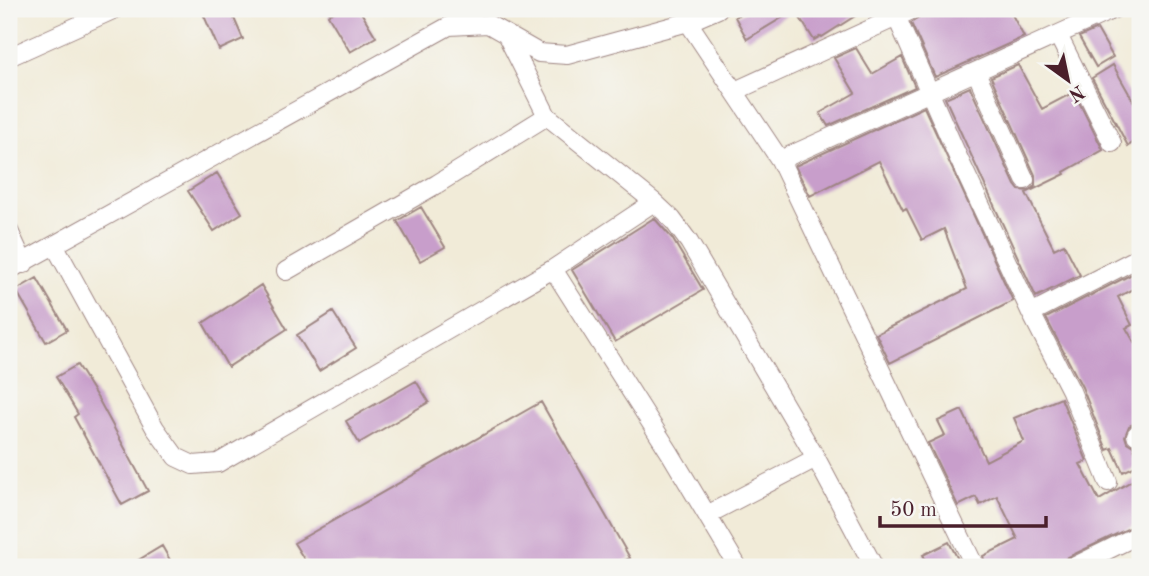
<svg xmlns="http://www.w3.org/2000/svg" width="1149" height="576" viewBox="0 0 1149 576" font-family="'Old Standard TT',serif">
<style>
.building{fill:#c89ecb}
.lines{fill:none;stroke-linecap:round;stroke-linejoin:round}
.street-casing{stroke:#9e8582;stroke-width:20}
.street{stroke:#fff;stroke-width:18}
</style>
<rect width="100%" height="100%" fill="#f6f6f2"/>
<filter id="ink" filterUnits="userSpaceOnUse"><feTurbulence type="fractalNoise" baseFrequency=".0143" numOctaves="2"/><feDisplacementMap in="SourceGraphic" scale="14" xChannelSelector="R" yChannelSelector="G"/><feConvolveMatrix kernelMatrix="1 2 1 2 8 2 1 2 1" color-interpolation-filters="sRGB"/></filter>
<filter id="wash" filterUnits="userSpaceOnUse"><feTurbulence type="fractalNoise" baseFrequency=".00686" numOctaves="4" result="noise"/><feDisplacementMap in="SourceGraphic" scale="28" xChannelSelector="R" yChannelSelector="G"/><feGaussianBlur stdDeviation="1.57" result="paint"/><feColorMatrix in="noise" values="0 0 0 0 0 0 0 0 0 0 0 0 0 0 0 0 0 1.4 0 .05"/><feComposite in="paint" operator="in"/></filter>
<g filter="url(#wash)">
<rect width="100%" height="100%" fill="#f1ebd8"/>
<g id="blocks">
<path class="building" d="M201 9H230L243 39 219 50Z
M339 9H359L376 37 350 52 328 15Z
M749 9H866L822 37 821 36 814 40 795 10 747 39 735 17Z
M932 9H1009L1024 37 935 77 911 23Z
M1097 29 1113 57 1096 67 1079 37Z
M856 48 872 74 902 57 915 87 828 126 820 113 855 93 834 58Z
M1018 65 1042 109 1074 92 1103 150 1064 172 1065 174 1026 193 1054 249 1064 244 1080 275 1036 297 945 98 970 87 1015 185 1019 190 1029 191 1035 186V175L991 77Z
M1113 65 1140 113V138L1128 146 1092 78Z
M924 107 1013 301 890 363 876 334 967 289 944 229 922 240 906 208 903 210 879 161 810 196 795 166Z
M217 173 242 213 214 231 188 191Z
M421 207 445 247 420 261 397 221Z
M654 218 672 238 703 290 615 342 572 270Z
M1140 270V285L1118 297 1132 325 1126 328 1140 352V421L1129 426 1125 436 1127 442 1133 446 1140 464 1123 472 1112 448 1107 450 1082 387 1046 318Z
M37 278 67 330 46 342 16 290Z
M261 285 287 329 228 367 203 323Z
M333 312 356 348 319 371 297 335Z
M77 365 100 402 148 491 122 505 74 417 78 414 56 377Z
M416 381 429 402 359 443 346 421Z
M1061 398 1087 461 1080 464 1099 500 1140 476V523L1068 557 1063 561 1062 567H986L983 556 1018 539 997 496 980 505 976 497 958 506 928 443 945 435 938 421 962 410 986 461 1024 441 1014 418Z
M541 402 630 558 624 561 628 567H309L294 543Z
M949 542 962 567H930L923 555Z
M162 546 174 567H127Z"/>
</g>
</g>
<g filter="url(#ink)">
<use href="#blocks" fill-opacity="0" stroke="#9e8582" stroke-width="2"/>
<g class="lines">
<defs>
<path id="street" d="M893 9 958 157 1031 313
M688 22 718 9
M506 34 547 116 654 202 672 219 689 242 816 458 874 567
M1058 35 1112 143
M9 57 115 9
M976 72 1025 180
M735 91 914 9
M780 160 975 567
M9 231 24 264
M55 246 155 428 176 457 193 465 218 463 553 269 654 202
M553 269 670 453 738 567
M9 270 449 26 488 24 539 53 567 55 688 22 780 160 1114 9
M286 271 437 184 547 116
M1136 435 1140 432
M1108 482 1071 391 1031 313 1140 257
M707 515 816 458
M1073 567 1140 534"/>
</defs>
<use href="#street" class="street-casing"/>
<use href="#street" class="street"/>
</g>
</g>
<rect width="1149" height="576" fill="none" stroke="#f6f6f2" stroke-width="35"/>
<g transform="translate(1068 80) rotate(147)" stroke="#f6f6f2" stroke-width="5" paint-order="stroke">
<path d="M0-5L12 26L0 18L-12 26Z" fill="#4a1f2b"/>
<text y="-10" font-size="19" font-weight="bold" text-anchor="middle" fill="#4a1f2b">N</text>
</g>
<path d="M880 516v10h166v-10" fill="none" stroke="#4a1f2b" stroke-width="3.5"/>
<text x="890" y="516" font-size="21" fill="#4a1f2b" stroke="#f6f6f2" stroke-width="5" paint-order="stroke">50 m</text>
</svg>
